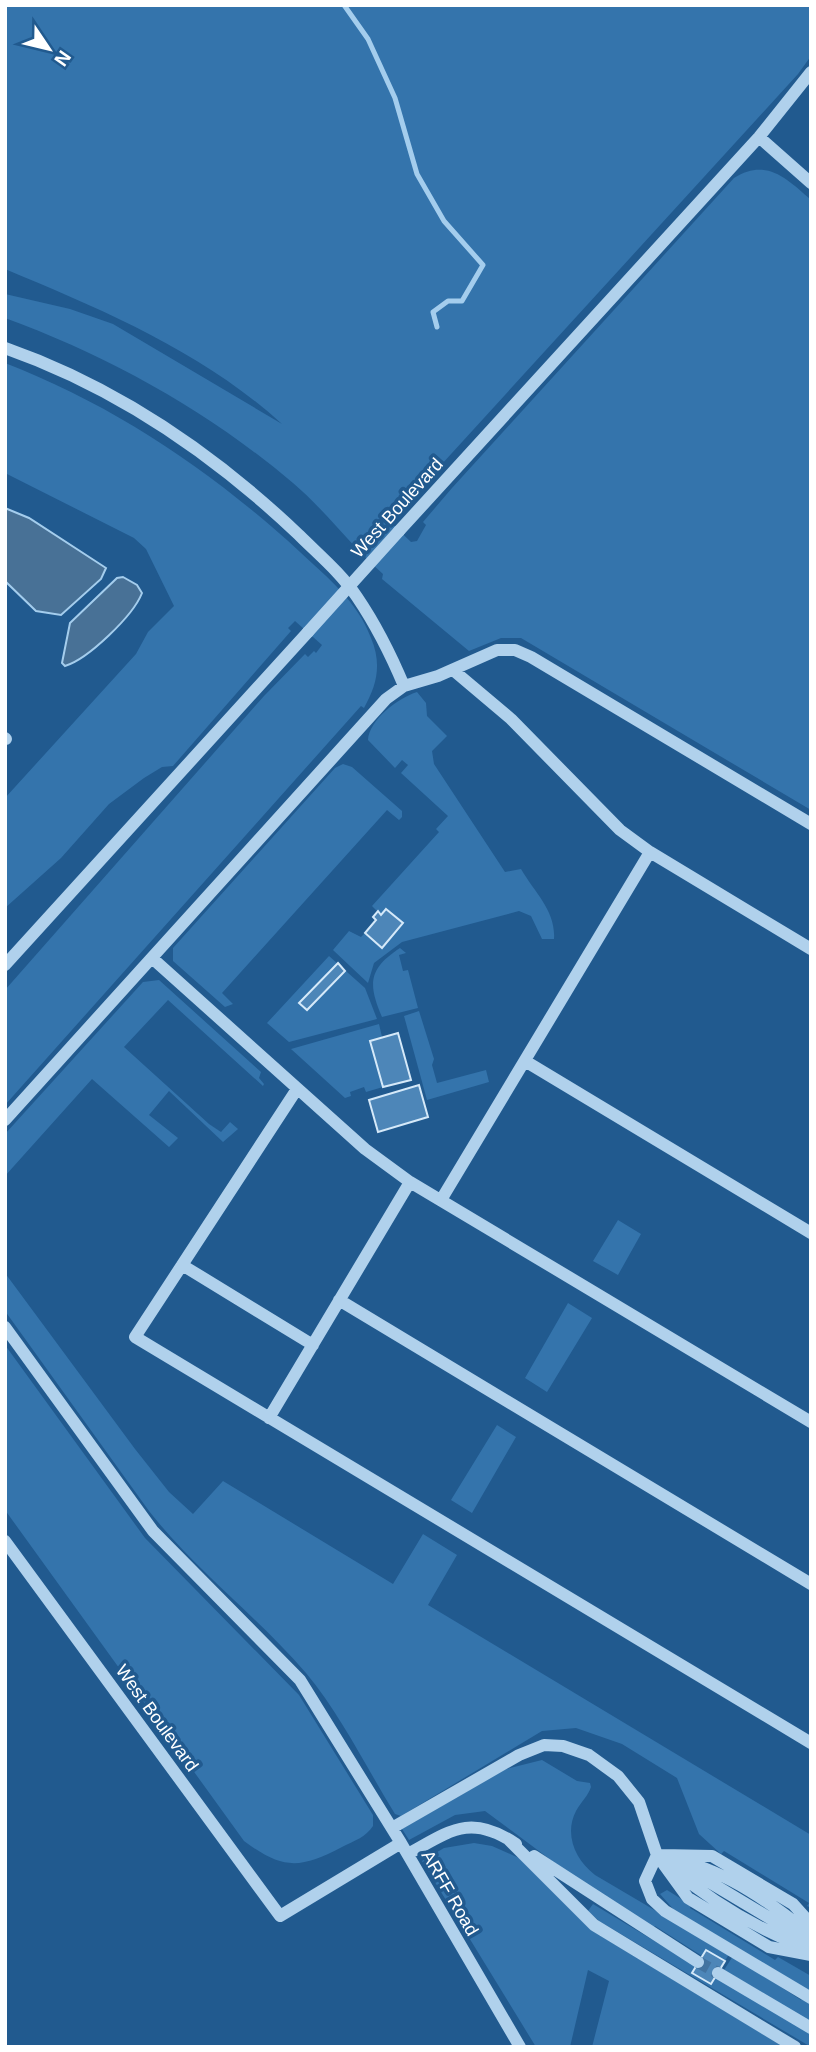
<svg xmlns="http://www.w3.org/2000/svg" width="816" height="2052" viewBox="0 0 816 2052" font-family="Helvetica,sans-serif">
<style>
.green{fill:#3474ac;fill-rule:evenodd}
.water{fill:#487196;stroke:#a4cded;stroke-width:2}
.lines{fill:none;stroke-linecap:round;stroke-linejoin:round}
.stream{stroke:#a4cded;stroke-width:5}
.building{fill:#4d86b8;stroke:#d5e9f9;stroke-width:2}
.minor-tunnel{stroke:#4273a0;stroke-width:12;stroke-dasharray:12 6;stroke-linecap:butt}
.minor{stroke:#b0d1ec;stroke-width:12}
.minor-bridge{stroke:#b0d1ec;stroke-width:12}
.labels{text-anchor:middle;dominant-baseline:central;stroke-width:7;stroke-linejoin:round;paint-order:stroke}
.street-label{font-size:18px;fill:#fff;stroke:#215a8f}
</style>
<rect width="100%" height="100%" fill="#215a8f"/>
<path class="green" d="M5 5H811V56L798 74 399 511 396 509 387 519 411 542 417 541 426 525 423 522 452 488 734 178C766 158 786 178 811 200V810L521 638H501L469 651 382 579 383 574C351 546 325 510 293 483 208 411 109 356 5 318V294L70 309 113 324 282 424C203 352 103 310 5 269Z
M5 363C116 406 213 472 300 552 327 577 358 602 371 638 382 664 377 685 364 708L361 706 5 1105V990L264 696 305 654 308 657 314 651 316 653 322 645 295 621 288 628 291 631 173 766 162 767 144 778 109 804 61 858 5 908V798L136 654 148 632 174 606 146 549 134 538 5 473Z
M417 692 426 703 427 716 447 736 432 751 434 764 505 872 521 869C535 893 556 911 554 939H542L531 916 519 911 402 942 374 963 368 983 333 950 349 931 361 937 365 933 382 948 402 924 387 909 381 915 372 906 439 832 436 829 448 816 401 773 408 765 402 760 395 768 368 740C369 720 398 698 417 692Z
M343 764 352 767 402 811V817L399 820 387 810 222 993 233 1004 225 1007 173 961V948L335 768Z
M400 948 406 953 399 955 403 971 408 970 418 1008 382 1017C368 984 368 969 400 948Z
M329 956 365 988 377 1019 289 1042 267 1023ZM337 964 345 971 307 1010 300 1002Z
M159 980 261 1072 259 1078 264 1084 263 1086 168 1000 124 1047 209 1124 221 1132 230 1122 238 1129 223 1142 169 1091 149 1115 178 1138 169 1147 92 1079 5 1176V1134L143 982Z
M419 1011 434 1059 432 1065 437 1083 486 1070 489 1082 427 1100 404 1016Z
M379 1024 382 1037 370 1041 383 1087 366 1092 364 1087 350 1092 351 1096 345 1098 291 1049Z
M618 1220 641 1234 618 1275 593 1261Z
M5 1273 135 1449 169 1492 193 1514 223 1481 393 1584 423 1534 457 1555 428 1605 811 1835V1908L807 1906 809 1903 724 1851 721 1854 699 1834 677 1778 622 1744 576 1728 542 1731 401 1816 395 1814C366 1767 341 1715 306 1673 257 1616 195 1570 149 1511L5 1311Z
M568 1303 592 1318 547 1392 525 1378Z
M5 1345 145 1538 299 1695 373 1815V1826C366 1837 354 1841 342 1847 300 1869 283 1870 244 1841L5 1510Z
M497 1425 516 1437 472 1513 451 1500Z
M542 1760 577 1781 590 1783 591 1787C588 1796 581 1802 576 1811 564 1834 575 1860 595 1875L729 1954 725 1961 706 1950 702 1956 655 1926 652 1929 606 1901 485 1811 455 1815 409 1840 402 1829 506 1769Z
M474 1843 492 1846 519 1858 591 1930 784 2047H592L609 1981 588 1970 570 2047H536L422 1861 444 1848Z
M667 1890 691 1905 690 1908 775 1960 778 1957 811 1976V1992L674 1910 660 1894Z
M593 1904 696 1966 692 1973 710 1984 715 1976 811 2033V2047L599 1921 588 1911Z
M733 1956 801 2000 803 1998 811 2003V2023L724 1970Z"/>
<path class="water" d="M5 508 29 518 106 568 101 579 61 615 36 611 5 581Z
M123 577 137 585 142 593C133 616 88 659 65 666L62 663 70 623 117 578Z"/>
<g class="lines">
<path class="stream" d="M344 5 368 39 395 98 417 174 444 221 483 265 462 301H448L433 312 437 327"/>
</g>
<path class="building" d="M386 909 403 923 382 948 365 933 376 920 373 917 378 911 381 915Z
M338 963 345 971 307 1010 299 1003Z
M398 1033 411 1080 383 1087 370 1041Z
M419 1085 428 1117 378 1132 369 1100Z
M706 1950 725 1961 711 1984 692 1973Z"/>
<g class="lines">
<path class="minor-tunnel" d="M698 1962 718 1973"/>
<path class="minor" d="M759 137 811 183
M5 348C116 387 214 454 299 535 319 555 341 573 357 597 376 625 391 655 404 686
M399 531 759 137 811 72
M453 670 511 719 620 830 650 852
M5 738 6 739
M152 958 365 1149 410 1182
M5 965 308 632
M525 1061 811 1233
M297 1089 135 1337 811 1743
M5 1120 386 699 404 686 438 676 497 650H515L531 657 811 824
M441 1200 650 852 811 949
M182 1265 313 1345
M339 1300 811 1584
M5 1327 153 1531 300 1680 401 1843
M269 1418 410 1182 811 1422
M5 1541 280 1916 401 1843 520 2047
M392 1828 519 1755 544 1745 563 1746 589 1755 618 1776 639 1802 657 1855 701 1877 811 1943
M509 1840 594 1925 795 2047
M408 1854C450 1831 470 1813 516 1844
M657 1855 645 1881 652 1899 665 1911 811 1998
M661 1855 712 1856 793 1904 811 1924
M534 1856 698 1962
M659 1858 688 1898 769 1947 811 1955
M681 1861C728 1872 774 1905 811 1935
M673 1869C713 1903 762 1931 811 1950
M718 1973 811 2028"/>
<path class="minor-bridge" d="M308 632 399 531"/>
</g>
<g class="labels">
<g class="street-label">
<text transform="translate(397 508) rotate(-48)">West Boulevard</text>
<text transform="translate(157 1718) rotate(54)">West Boulevard</text>
<text transform="translate(450 1893) rotate(60)">ARFF Road</text>
</g>
</g>
<rect width="816" height="2052" fill="none" stroke="#ffffff" stroke-width="14"/>
<g transform="translate(49 49) rotate(125)" stroke="#215a8f" stroke-width="5" paint-order="stroke">
<path d="M0-5L12 26L0 18L-12 26Z" fill="#ffffff"/>
<text y="-10" font-size="19" font-weight="bold" text-anchor="middle" fill="#ffffff">N</text>
</g>
</svg>
